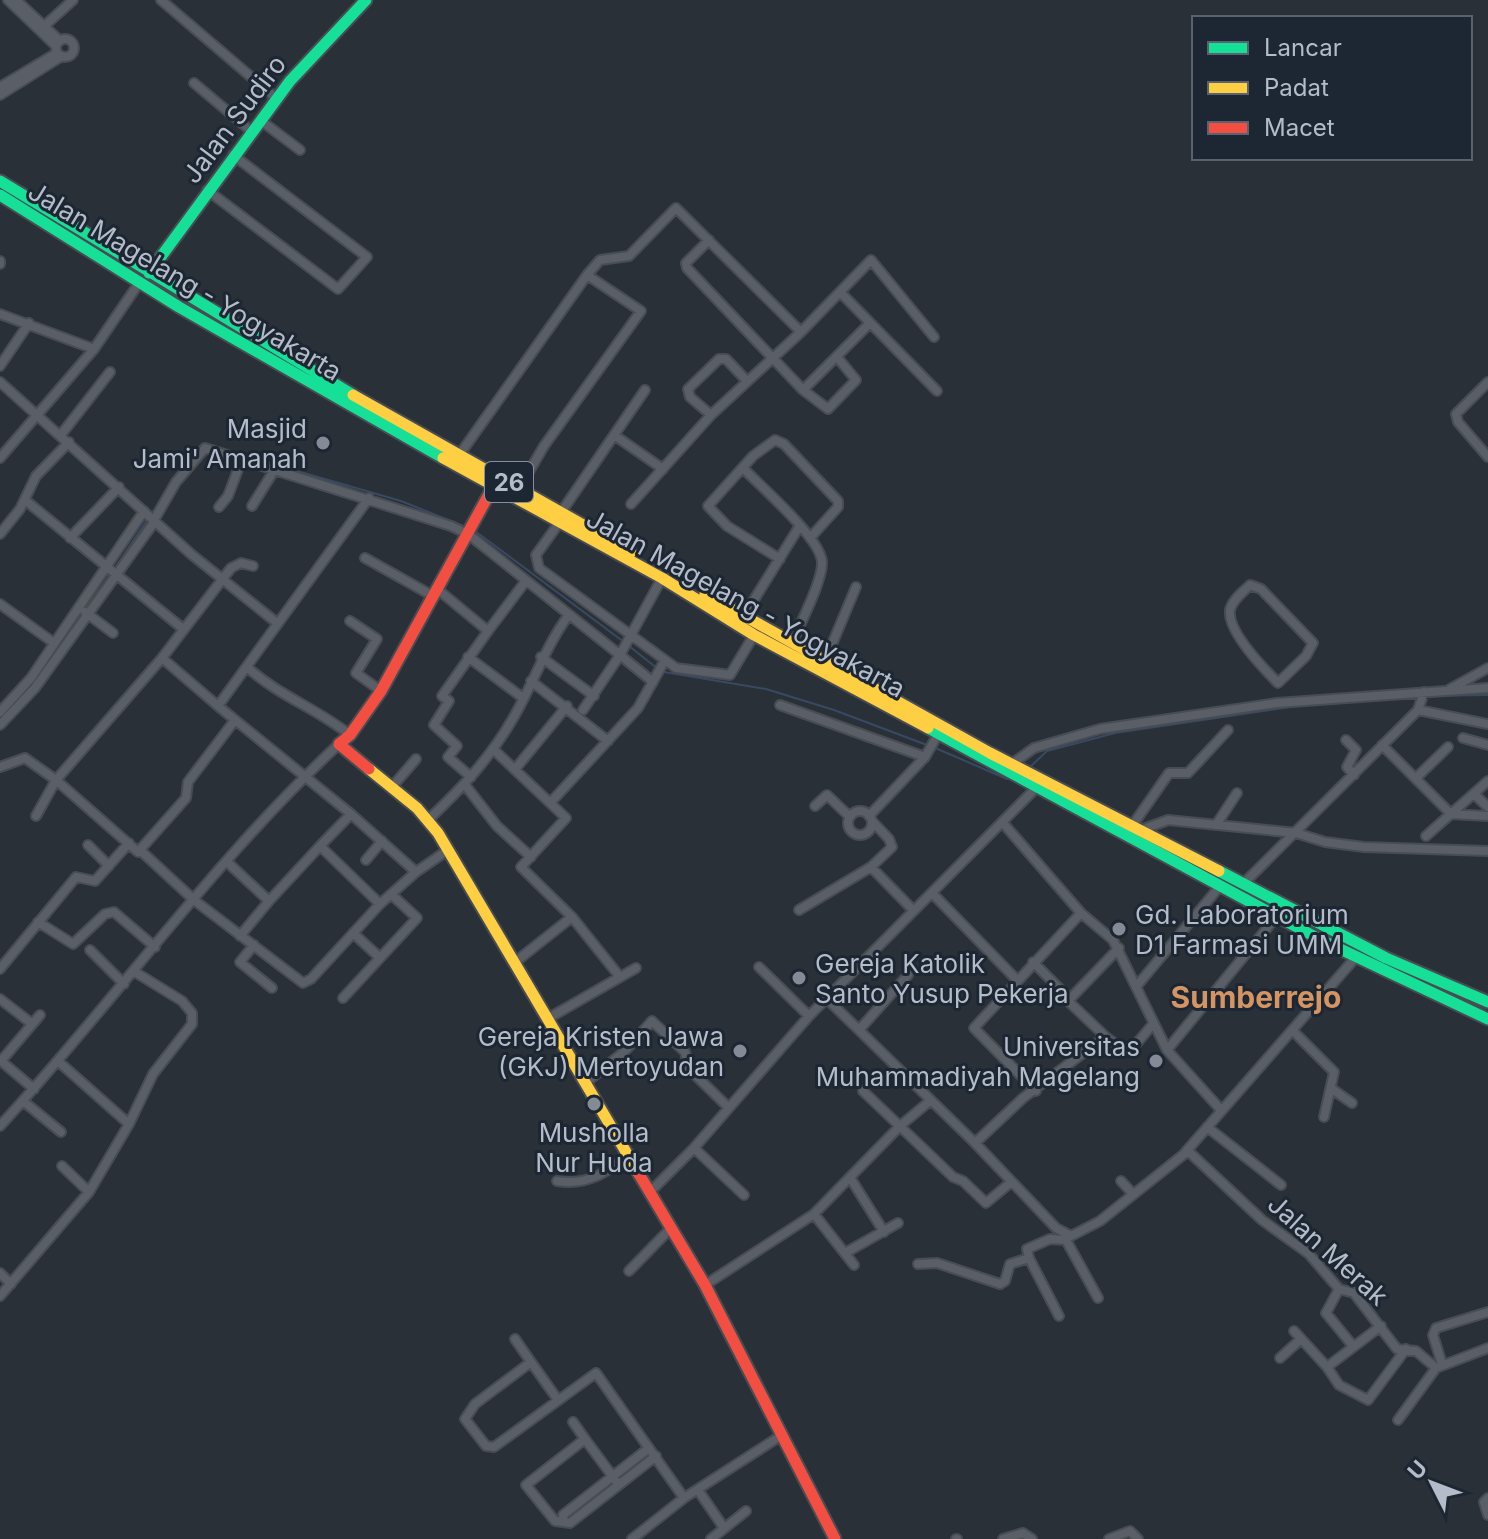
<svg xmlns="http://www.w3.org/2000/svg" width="1488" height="1539" viewBox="0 0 1488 1539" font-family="Inter,sans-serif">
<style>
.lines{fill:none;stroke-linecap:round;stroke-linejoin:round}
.stream{stroke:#384963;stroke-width:2}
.street-casing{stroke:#484c53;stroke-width:12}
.fast-casing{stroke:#484c53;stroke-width:15}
.slow-casing{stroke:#484c53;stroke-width:15}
.jam-casing{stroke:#484c53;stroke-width:15}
.street{stroke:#5a5e66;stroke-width:8}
.fast{stroke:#16e098;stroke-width:11}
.slow{stroke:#ffcf43;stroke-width:11}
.jam{stroke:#f24e42;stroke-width:11}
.poi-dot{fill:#848b96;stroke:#1d2633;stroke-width:3}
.labels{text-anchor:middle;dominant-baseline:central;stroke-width:6;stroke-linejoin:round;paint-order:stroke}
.shield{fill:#1d2633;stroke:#878f9c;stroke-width:2}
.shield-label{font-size:24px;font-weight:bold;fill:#b4bcc9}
.street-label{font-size:26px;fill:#b4bcc9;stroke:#1d2633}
.poi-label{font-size:26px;fill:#b4bcc9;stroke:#1d2633;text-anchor:end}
.quarter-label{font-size:30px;font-weight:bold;fill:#d59563;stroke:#1d2633}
</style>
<rect width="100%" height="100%" fill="#2a3038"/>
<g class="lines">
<path class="stream" d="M217 448 401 501 466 527
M177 475 191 458
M151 515 159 504
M475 531 624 642
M115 568 147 520
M62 643 111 573
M629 646 658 669
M664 672 766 689 834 710 927 745
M1429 696 1488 695
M0 719 5 713
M933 747 1007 779
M1029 768 1047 751 1115 733 1304 705"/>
<defs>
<path id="street" d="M8 0 56 46
M16 0 60 41
M161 0 277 99
M41 29 73 0
M56 48a9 9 0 1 1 18 0a9 9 0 1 1-18 0Z
M194 83 251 131
M0 87 57 53
M0 95 62 56
M260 120 300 150
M207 190 338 289 367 257 233 155
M709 240 686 263 687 268 803 390 870 323
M0 261V264
M840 292 937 391
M0 314 94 349
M0 366 29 323
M0 382 191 554 277 623
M1488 382 1456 414 1458 422 1488 457
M803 390 828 409 856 380 837 357
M711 415 690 397 688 389 719 359H726L747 381
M614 435 663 469
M60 436 110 372
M460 454 587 275
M0 458 94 349 139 283
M743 468C761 487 820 537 822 562 823 580 800 624 792 643
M520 487 544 446 641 311 587 275 600 260 629 256 676 208 801 332
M25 500 182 628
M631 504 711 415 801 332 871 260 934 337
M252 506 275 469
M219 507 228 496 242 459
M562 511 645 390
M154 520 176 482 205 448 451 526 468 534 620 655 583 710
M559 523 536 555 539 568 676 668 730 675 754 635
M0 534 20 509 36 476 69 442
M70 538 119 487
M365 558 433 596
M780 559 727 526 708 506 753 456 775 440 784 444 838 501V507L810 538
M1250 585 1261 589 1313 643 1306 656 1278 683C1264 669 1227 631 1230 610 1232 600 1243 592 1250 585Z
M436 588 488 631 442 696 449 701 434 725 457 746 448 757 471 777
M0 604 54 643
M85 612 113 633
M744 616 799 527
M350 621 377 639 356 673 381 691
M488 631 525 582
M468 657 523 698
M541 657 594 696
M162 658 218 706
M825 661 856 587
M248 668C281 697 316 708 350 735
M531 681 608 741
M653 682 620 655 662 578
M1450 689 1488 668
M780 705 925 757
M1418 710 1488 724
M0 712 31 678 144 511
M0 725 35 688 155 521
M1463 738 1488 745
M1346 740 1356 750 1347 767 1354 775
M1382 745 1451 814 1488 816
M493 749 566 818 521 867 572 917 620 977
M1013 763 1034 748 1100 729 1277 703 1488 688
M0 767 25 758 56 780 138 852 186 798 188 782 235 720
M516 768 567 706
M1416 778 1448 747
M465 785 497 826 531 857
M392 787 416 759
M1474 794 1488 807
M551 802 638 708 665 660
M815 806 827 795 850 817
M848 823a12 12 0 1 1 24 0a12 12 0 1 1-24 0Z
M351 814 218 706 369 498
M36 816 56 780 162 658 231 568 241 563 253 566
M869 816 925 757 937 736
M429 819C461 789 490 758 512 720 533 685 544 649 568 616
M1003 823 1081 913 1113 940 1167 1050 1221 1110
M1216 825 1237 793
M1132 826 1169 773H1188L1228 730
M1141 830 1168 820 1296 833 1325 842 1364 847 1488 851
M1426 836 1488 781
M88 845 109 866
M141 851 194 900 303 983 311 979 380 904 416 872 448 850
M366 860 382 841
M226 861 269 901 320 846
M871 867 892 847 889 839 872 821
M1243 884 1418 710 1424 692
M932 893 1017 980
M380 904 320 846 351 814 416 872
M799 910 871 867 913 910
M38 922 73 944 105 914 114 912 155 947
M353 933 378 956
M240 936 269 901
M254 945 240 962 272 988
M90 950 124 984
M1033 962 1070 999
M514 963 572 917
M759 967 809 1016
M0 969 76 877 95 881 129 843
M1136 987 1220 886
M343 998 417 918 391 894
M0 999 31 1023
M827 999 975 1143 1056 1228 1071 1236 1100 1221 1183 1155 1356 957
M547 1019 636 968
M859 1030 908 975
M1293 1031 1334 1072 1324 1117
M1106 1037 1068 1001 1119 948
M1167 1050 1277 916
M0 1060 34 1089
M1 1061 40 1015
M59 1062 129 1124
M585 1083 624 1052 652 1021 685 1052 689 1069 728 1107
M1332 1089 1352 1103
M863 1091 953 1177 963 1181 986 1203 1010 1183
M1036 1091 974 1028 1081 913
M23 1101 61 1132
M0 1126C115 1001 214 860 339 744
M1207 1127 1281 1185
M975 1143 1023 1098 1102 1039 1106 1037 1124 1050 1137 1043 1153 1024
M694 1148 744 1195
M1187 1150 1262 1220 1309 1254 1339 1289 1354 1293 1397 1349 1416 1351 1436 1368 1488 1348
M62 1166 89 1192
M851 1179 884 1232
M557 1181C588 1186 607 1172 630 1154
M1121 1181 1133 1194
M651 1191 694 1148 809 1016 1035 789
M814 1214 854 1265
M1066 1240 1098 1298
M845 1253 898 1223
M1029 1258 1059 1316
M918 1264 937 1263 1000 1284 1005 1281 1010 1264 1029 1258 1027 1249 1050 1239 1066 1240 1065 1237
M629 1271 671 1228
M0 1273 11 1284
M705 1285 814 1214 900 1126 931 1100
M1339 1289 1326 1313 1353 1346
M0 1296 89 1192 129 1124 153 1074 192 1024V1013L182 1001 135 972
M1381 1326 1327 1367 1339 1385 1368 1400 1406 1349
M1294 1331 1327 1367
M515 1339 531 1362
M1280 1358 1301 1339
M1442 1364 1433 1335 1436 1328 1488 1312
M558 1400 531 1362 475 1404 465 1419 486 1446 494 1447 596 1373 684 1498 782 1435
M1398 1420 1436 1368
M573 1422 585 1439
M619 1485 585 1439 526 1485 555 1521 570 1523 656 1456
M698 1490 724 1528
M1488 1498 1484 1502 1488 1515
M564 1522 563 1515 649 1448
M632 1539 684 1498
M711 1539 746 1511
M956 1539H957
M1003 1539 1023 1533 1032 1539
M1109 1539 1130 1531 1138 1539"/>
<path id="fast" d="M0 181 353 395
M0 195 179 307 443 458
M149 273 290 81 366 0
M928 728 1319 939 1488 1019
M1219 871 1386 958 1488 1002"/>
<path id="slow" d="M353 395 631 552
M443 458 662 578 754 635 928 728
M705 594 990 753 1219 871
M369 769 417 808 438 833 639 1174"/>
<path id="jam" d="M369 769 339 744 350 735 381 691 493 487
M639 1174 705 1285 835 1539"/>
</defs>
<use href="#street" class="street-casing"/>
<use href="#fast" class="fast-casing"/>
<use href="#slow" class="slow-casing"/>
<use href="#jam" class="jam-casing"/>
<use href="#street" class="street"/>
<use href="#fast" class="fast"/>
<use href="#slow" class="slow"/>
<use href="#jam" class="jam"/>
</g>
<g class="poi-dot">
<circle cx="323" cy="443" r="8"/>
<circle cx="1119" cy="929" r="8"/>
<circle cx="799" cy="978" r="8"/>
<circle cx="740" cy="1051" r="8"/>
<circle cx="1156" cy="1061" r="8"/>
<circle cx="594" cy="1104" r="8"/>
</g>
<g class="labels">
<rect class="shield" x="485" y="462" width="48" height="40" rx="6"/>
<g class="shield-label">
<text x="509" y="482">26</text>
</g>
<g class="street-label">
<text transform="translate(234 119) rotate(-53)">Jalan Sudiro</text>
<text transform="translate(185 281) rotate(31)">Jalan Magelang - Yogyakarta</text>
<text transform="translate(746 603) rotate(29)">Jalan Magelang - Yogyakarta</text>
<text transform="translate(1328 1250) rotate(42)">Jalan Merak</text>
</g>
<g class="poi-label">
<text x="307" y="428">Masjid<tspan x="307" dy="30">Jami' Amanah</tspan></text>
<text x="1135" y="914" text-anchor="start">Gd. Laboratorium<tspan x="1135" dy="30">D1 Farmasi UMM</tspan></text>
<text x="815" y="963" text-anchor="start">Gereja Katolik<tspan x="815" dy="30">Santo Yusup Pekerja</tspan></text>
<text x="724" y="1036">Gereja Kristen Jawa<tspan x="724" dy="30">(GKJ) Mertoyudan</tspan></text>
<text x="1140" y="1046">Universitas<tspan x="1140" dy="30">Muhammadiyah Magelang</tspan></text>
<text x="594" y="1132" text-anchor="middle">Musholla<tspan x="594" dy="30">Nur Huda</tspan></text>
</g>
<g class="quarter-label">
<text x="1256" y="997">Sumberrejo</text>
</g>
</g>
<rect x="1192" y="16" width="280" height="144" fill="#1d2633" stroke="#59626f" stroke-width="2"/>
<rect x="1208" y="42" width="40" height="12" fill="#16e098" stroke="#59626f" stroke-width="2"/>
<text x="1264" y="56" font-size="24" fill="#b4bcc9">Lancar</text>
<rect x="1208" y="82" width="40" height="12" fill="#ffcf43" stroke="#59626f" stroke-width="2"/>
<text x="1264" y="96" font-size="24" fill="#b4bcc9">Padat</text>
<rect x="1208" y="122" width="40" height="12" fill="#f24e42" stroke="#59626f" stroke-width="2"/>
<text x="1264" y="136" font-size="24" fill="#b4bcc9">Macet</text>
<g transform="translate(1432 1483) rotate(312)" stroke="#1d2633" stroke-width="6" paint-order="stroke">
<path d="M0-6L14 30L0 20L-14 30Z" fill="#b4bcc9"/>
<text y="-12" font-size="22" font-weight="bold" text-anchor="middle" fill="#b4bcc9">U</text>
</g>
</svg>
